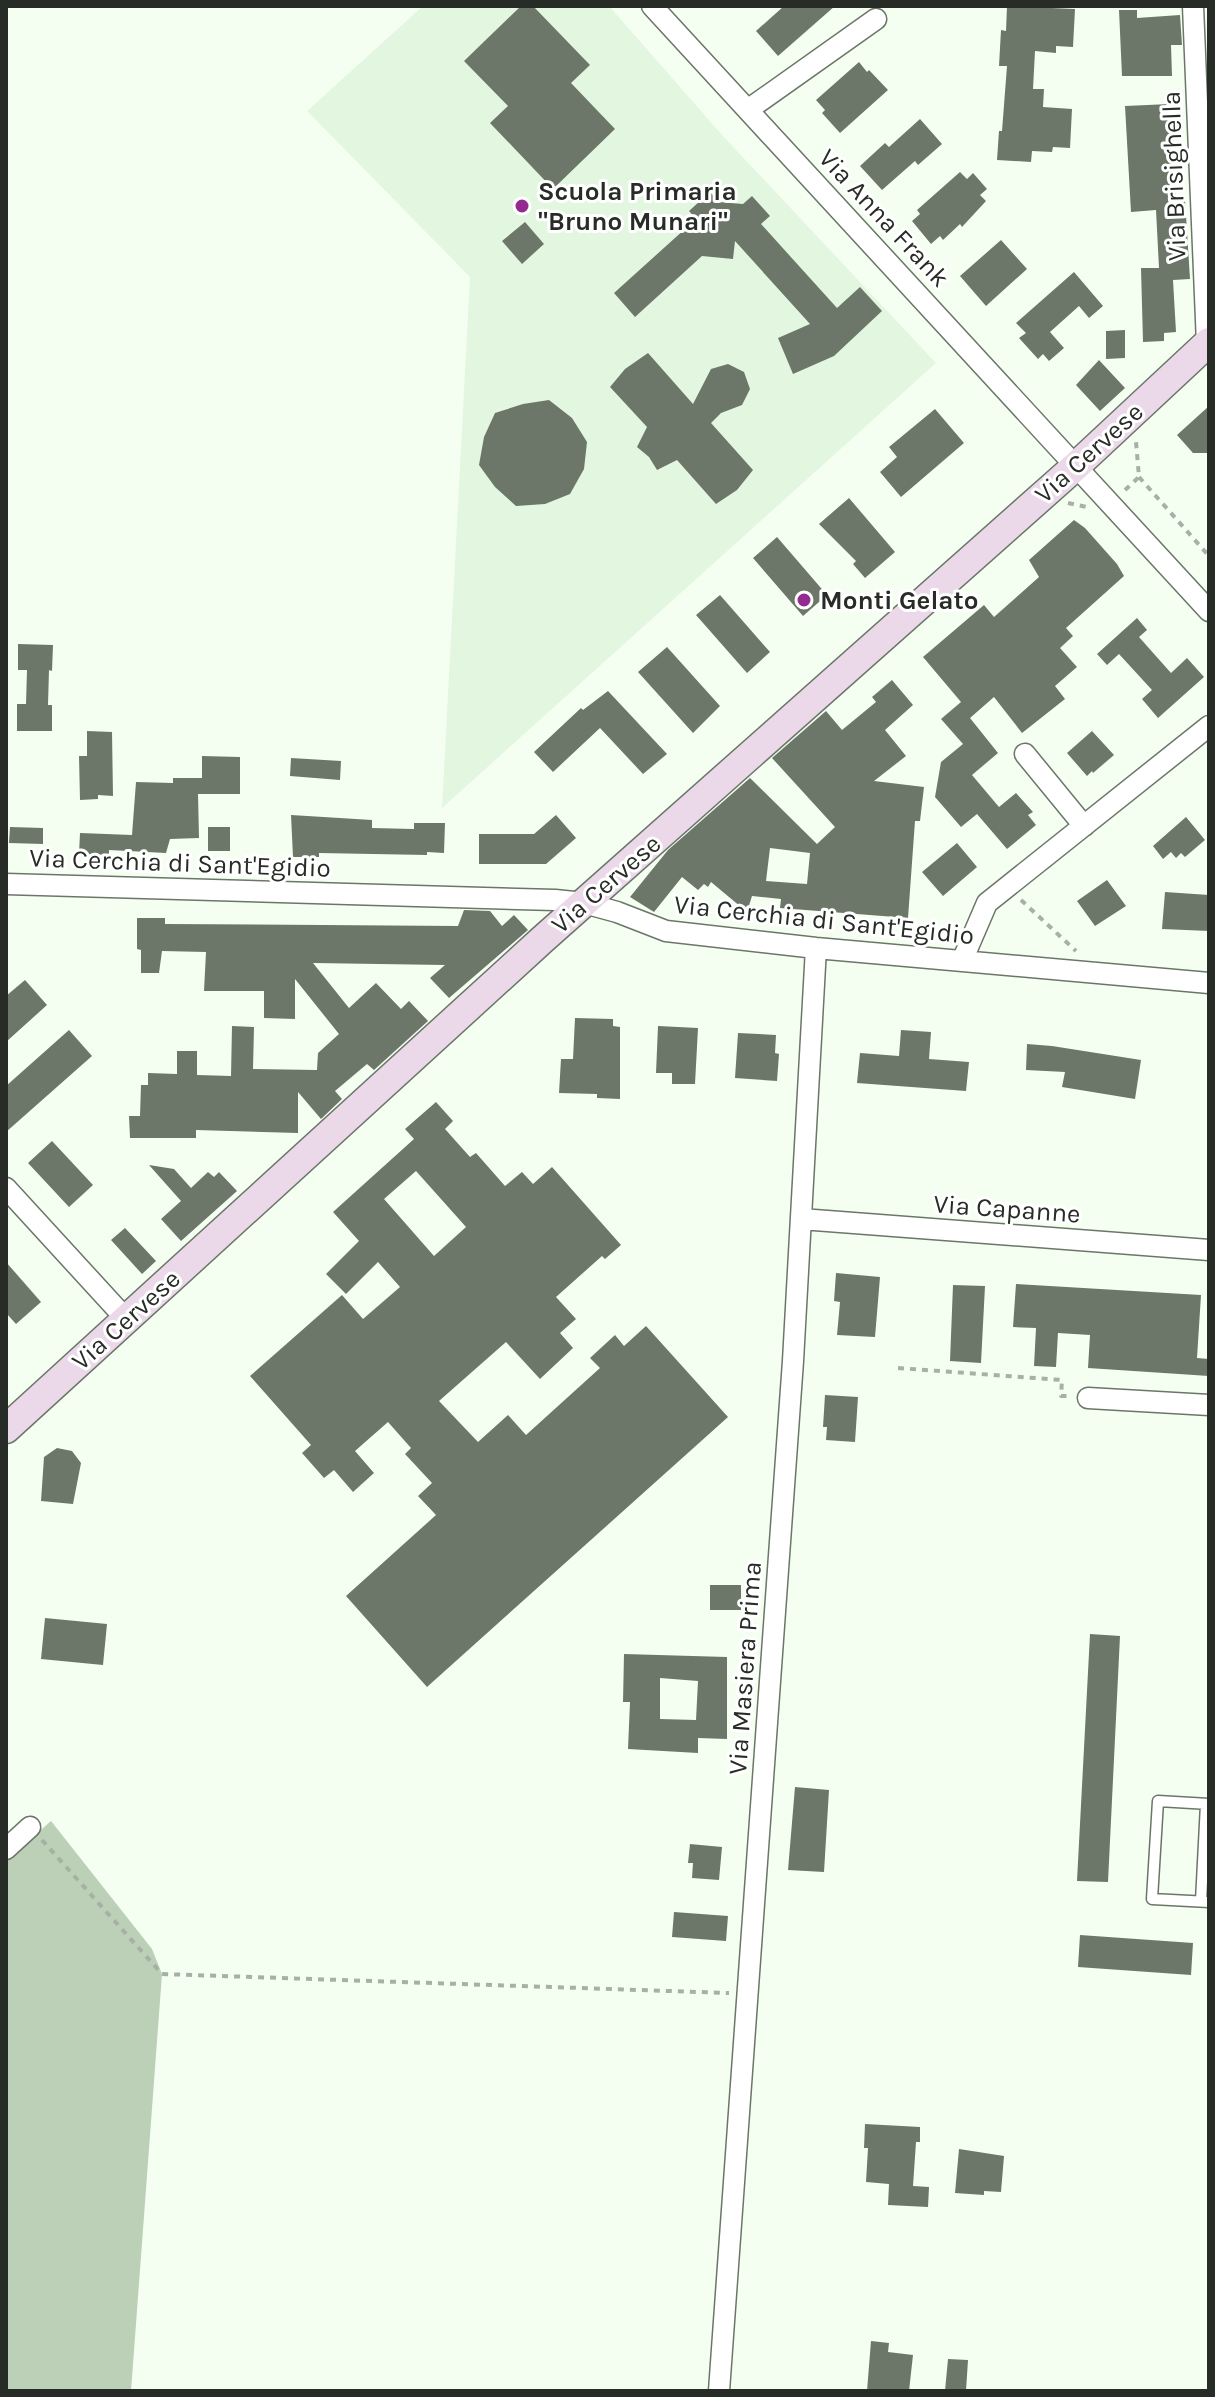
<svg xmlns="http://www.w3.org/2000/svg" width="1215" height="2397" viewBox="0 0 1215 2397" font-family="Karla,sans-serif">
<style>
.built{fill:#e3f6e0}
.green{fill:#bbd0b7}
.building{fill:#6c776a;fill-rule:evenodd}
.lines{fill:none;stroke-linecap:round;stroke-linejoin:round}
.service-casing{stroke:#6b7669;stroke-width:13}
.minor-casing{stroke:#6b7669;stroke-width:23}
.secondary-casing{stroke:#6b7669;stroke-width:31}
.path{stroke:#a7b0a5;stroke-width:4;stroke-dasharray:6 6;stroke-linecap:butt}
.service{stroke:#fff;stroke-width:10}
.minor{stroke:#fff;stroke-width:20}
.secondary{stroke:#ebd9e9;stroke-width:28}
.poi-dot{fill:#942c90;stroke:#fff;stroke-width:3}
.labels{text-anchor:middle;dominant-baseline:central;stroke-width:6;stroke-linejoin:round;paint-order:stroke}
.street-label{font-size:26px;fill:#272c26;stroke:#fff}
.poi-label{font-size:26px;font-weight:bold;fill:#272c26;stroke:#fff;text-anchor:start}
</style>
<rect width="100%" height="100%" fill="#f4fff2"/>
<path class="built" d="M423 6H609L722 135 936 363 442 808 470 277 307 111Z"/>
<path class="green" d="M51 1821 152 1949 162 1974 131 2391H6V1861Z"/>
<path class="building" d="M521 6H533L590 65 571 83 615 129 553 189 490 123 508 106 464 61Z
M784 6H835L778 56 756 31Z
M1007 6 1075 9 1073 47 1056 46V53L1035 51 1033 89H1044L1043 107 1072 109 1070 148 1053 147 1052 152 1032 151 1031 162 997 160 999 131H1002L1007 66H999L1001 30 1006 31Z
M1119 10H1137V18L1180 15 1182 45H1171L1172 76H1122Z
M859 62 867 72 869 70 888 90 840 133 822 113 825 110 816 100Z
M1170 104 1176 200H1185L1190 279 1173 280 1176 332 1164 333V341L1143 342 1141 268H1159L1156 210 1131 212 1125 106Z
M920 119 942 144 918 165 915 161 882 190 860 166 885 143 889 147Z
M960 172 967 179 973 173 987 189 980 195 986 201 962 227 960 224 943 240 940 236 931 244 912 221 920 214 917 210Z
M710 192 719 202 743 204 752 196 770 216 761 224 837 308 860 287 882 311 834 356 793 374 778 338 810 324 735 241 733 259 702 256 635 317 614 293 696 219 689 211Z
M525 222 544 244 522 264 502 241Z
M1001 240 1027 269 986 306 960 276Z
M1074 272 1103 306 1089 318 1079 306 1050 332 1064 348 1049 361 1043 354 1038 359 1019 338 1026 333 1016 323Z
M1125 330V358L1106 359V331Z
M648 353 693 404 711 369 728 364 744 372 750 389 742 405 721 413 711 423 753 470 737 490 716 504 677 460 657 470 649 457 637 447 647 427 610 387 625 369Z
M1099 360 1125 388 1100 411 1076 385Z
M549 400 572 418 587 442 584 469 570 494 545 504 516 506 495 487 479 465 484 437 495 413 523 404Z
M1209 406V453H1193L1177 435Z
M935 409 964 443 901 497 880 472 897 457 889 447Z
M849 498 895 552 865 578 853 564 856 561 819 524Z
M1074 520 1085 528 1117 564 1124 576 1066 628 1073 636 1060 648 1077 667 1055 686 1065 699 1022 733 994 697 970 718 998 753 972 775 999 807 1016 793 1033 812 1028 815 1036 825 1007 849 977 814 961 827 935 797 941 762 963 744 941 719 961 702 923 657 984 605 994 617 1039 577 1029 560Z
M777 537 827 595 803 616 753 558Z
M720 595 770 652 747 673 696 615Z
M1137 618 1147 630 1139 637 1171 673 1187 658 1204 677 1158 718 1142 699 1152 690 1119 654 1107 665 1097 654Z
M18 644 53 645 52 671 49 670 48 705H52V731H17V704H26L27 670H18Z
M667 647 720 706 693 733 638 672Z
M892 680 913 705 885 730 906 756 874 781 924 787 920 821H915L908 918 780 908 781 899 752 896 747 912 711 882 708 887 704 884 698 890 682 877 654 912 630 897 668 850 750 778 817 844 835 827 772 758 826 711 842 730 876 702 872 697ZM770 848 810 853 807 884 766 881Z
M608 691 667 754 643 774 600 728 553 772 534 752 581 708 583 710Z
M87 731 112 732 113 796 98 795V799L80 800 79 756H87Z
M1092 731 1114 755 1093 773 1092 771 1087 776 1067 753Z
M202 756 240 757V794H198L199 838 170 839 166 853 109 850V855L79 854 80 833 132 835 136 782 173 783V778H202Z
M291 758 341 761 340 780 290 776Z
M291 815 372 820V828L414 829V823H445L444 853 427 852V855L319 853V857H293Z
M556 815 576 838 546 864H479V834H534Z
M1186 817 1205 840 1185 857 1181 853 1176 858 1171 852 1163 859 1153 846Z
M10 827 43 828V844L9 843Z
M208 827H230V851H208Z
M957 843 977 867 943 896 922 872Z
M1107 880 1126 906 1095 926 1077 901Z
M1165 892 1209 895V931L1162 929Z
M464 910 490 911 502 926 514 915 528 930 449 998 430 978 445 965 313 963 349 1008 376 983 401 1009 409 1001 428 1021 374 1070 367 1064 335 1091 342 1099 321 1119 298 1092V1133L196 1130V1138H130L129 1116H140L141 1085H148V1073L177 1074V1051H197V1075L231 1076 232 1026 254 1027 253 1069 317 1070 318 1053 339 1034 295 979V1019L264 1018V991H204L206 952 162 951 159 973H141V950L137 949V918H165V924L458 926Z
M25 980 47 1005 6 1042V996Z
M575 1018 613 1019V1026L620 1027V1099L597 1098V1094L559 1093 561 1059H573Z
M658 1026 698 1028 695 1084H672V1073H656Z
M69 1030 92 1056 6 1132V1086Z
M901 1030 931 1032 929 1059 969 1062 966 1091 857 1083 860 1053 899 1056Z
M738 1033 776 1035 775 1053 779 1054 777 1081 735 1078Z
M1027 1044 1052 1046 1141 1060 1135 1099 1062 1087 1065 1072 1026 1070Z
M436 1102 453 1121 445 1129 470 1157 476 1153 505 1186 522 1172 533 1184 552 1167 621 1245 605 1259 602 1256 556 1297 576 1319 560 1333 573 1348 540 1379 506 1342 439 1401 478 1442 508 1415 526 1435 600 1368 590 1358 615 1335 624 1346 646 1326 728 1417 427 1687 346 1596 436 1515 418 1496 432 1483 405 1454 411 1448 388 1422 355 1451 374 1473 353 1492 334 1470 324 1478 302 1453 311 1445 250 1376 342 1295 363 1319 400 1287 378 1262 346 1294 326 1274 359 1241 333 1212 414 1139 405 1129ZM416 1171 466 1227 434 1256 384 1199Z
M52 1141 93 1185 69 1207 28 1163Z
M149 1165 174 1169 191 1188 208 1172 214 1177 219 1172 237 1191 181 1241 161 1219 181 1201Z
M125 1228 156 1261 142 1274 111 1240Z
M6 1262 41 1302 16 1324 6 1313Z
M836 1273 880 1277 875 1337 837 1335 840 1302 834 1301Z
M1016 1284 1201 1295 1197 1358 1209 1359V1376L1088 1368 1090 1335 1058 1333 1056 1367 1034 1366 1036 1328 1013 1327Z
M953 1285 985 1286 981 1363 950 1361Z
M825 1395 858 1397 855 1442 826 1440 827 1427H823Z
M57 1448 72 1451 81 1463 73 1504 41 1501 44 1457Z
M710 1585H741V1610H710Z
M45 1618 107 1624 103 1665 41 1659Z
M1090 1634 1120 1636 1108 1882 1077 1881Z
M624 1654 727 1657V1739L698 1738V1753L628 1749 630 1702H623ZM660 1678 698 1681 696 1720 660 1719Z
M795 1787 829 1790 824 1872 788 1870Z
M690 1844 722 1847 719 1880 692 1878 693 1863H688Z
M674 1912 728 1916 726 1941 672 1937Z
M1080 1935 1193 1943 1191 1975 1078 1967Z
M865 2124 920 2127V2142H916L913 2186 929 2187 928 2207 888 2205 889 2184 866 2182 868 2148H864Z
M959 2149 1004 2156 1001 2192 984 2191V2195L955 2193Z
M871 2341 889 2343 888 2352 913 2355 909 2391H867Z
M948 2359 968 2360 966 2391H945Z"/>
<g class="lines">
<defs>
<path id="service" d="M1209 1804 1158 1801 1152 1899 1209 1902
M1201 1901 1206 1804"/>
<path id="minor" d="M652 6 1209 611
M1193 6 1207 344
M749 109 876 19
M1025 754 1084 826
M6 884 555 900 584 903 617 912 666 931 816 948 1209 983
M962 961 987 903 1209 726
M6 1188 126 1319
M801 1219 1209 1250
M1088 1398 1209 1405
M6 1849 30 1827
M719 2391 793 1361 816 948"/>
<path id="secondary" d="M6 1429 543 939 1076 466 1209 342"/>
</defs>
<use href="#service" class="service-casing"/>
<use href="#minor" class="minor-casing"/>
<use href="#secondary" class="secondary-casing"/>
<path class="path" d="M1139 477 1209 556
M1125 490 1139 477 1136 442
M1068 503 1087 507
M1021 900 1076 951
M898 1368 1062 1380 1061 1396H1070
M42 1840 162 1974 729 1993"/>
<use href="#service" class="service"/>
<use href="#minor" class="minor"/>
<use href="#secondary" class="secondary"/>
</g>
<g class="poi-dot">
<circle cx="522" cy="206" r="8"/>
<circle cx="804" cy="600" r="8"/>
</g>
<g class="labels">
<g class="street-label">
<text transform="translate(1174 176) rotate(-92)">Via Brisighella</text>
<text transform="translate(884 218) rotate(47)">Via Anna Frank</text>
<text transform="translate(1089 453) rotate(-42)">Via Cervese</text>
<text transform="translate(180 863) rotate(2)">Via Cerchia di Sant'Egidio</text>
<text transform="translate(606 884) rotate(-41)">Via Cervese</text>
<text transform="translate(824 920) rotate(6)">Via Cerchia di Sant'Egidio</text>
<text transform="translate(1007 1209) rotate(4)">Via Capanne</text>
<text transform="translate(126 1320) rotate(-42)">Via Cervese</text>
<text transform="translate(745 1668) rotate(-86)">Via Masiera Prima</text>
</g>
<g class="poi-label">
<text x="538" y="191">Scuola Primaria<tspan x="538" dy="30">"Bruno Munari"</tspan></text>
<text x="820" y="600">Monti Gelato</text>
</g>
</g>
<rect width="1215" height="2397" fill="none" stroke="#272c26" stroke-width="16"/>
</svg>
